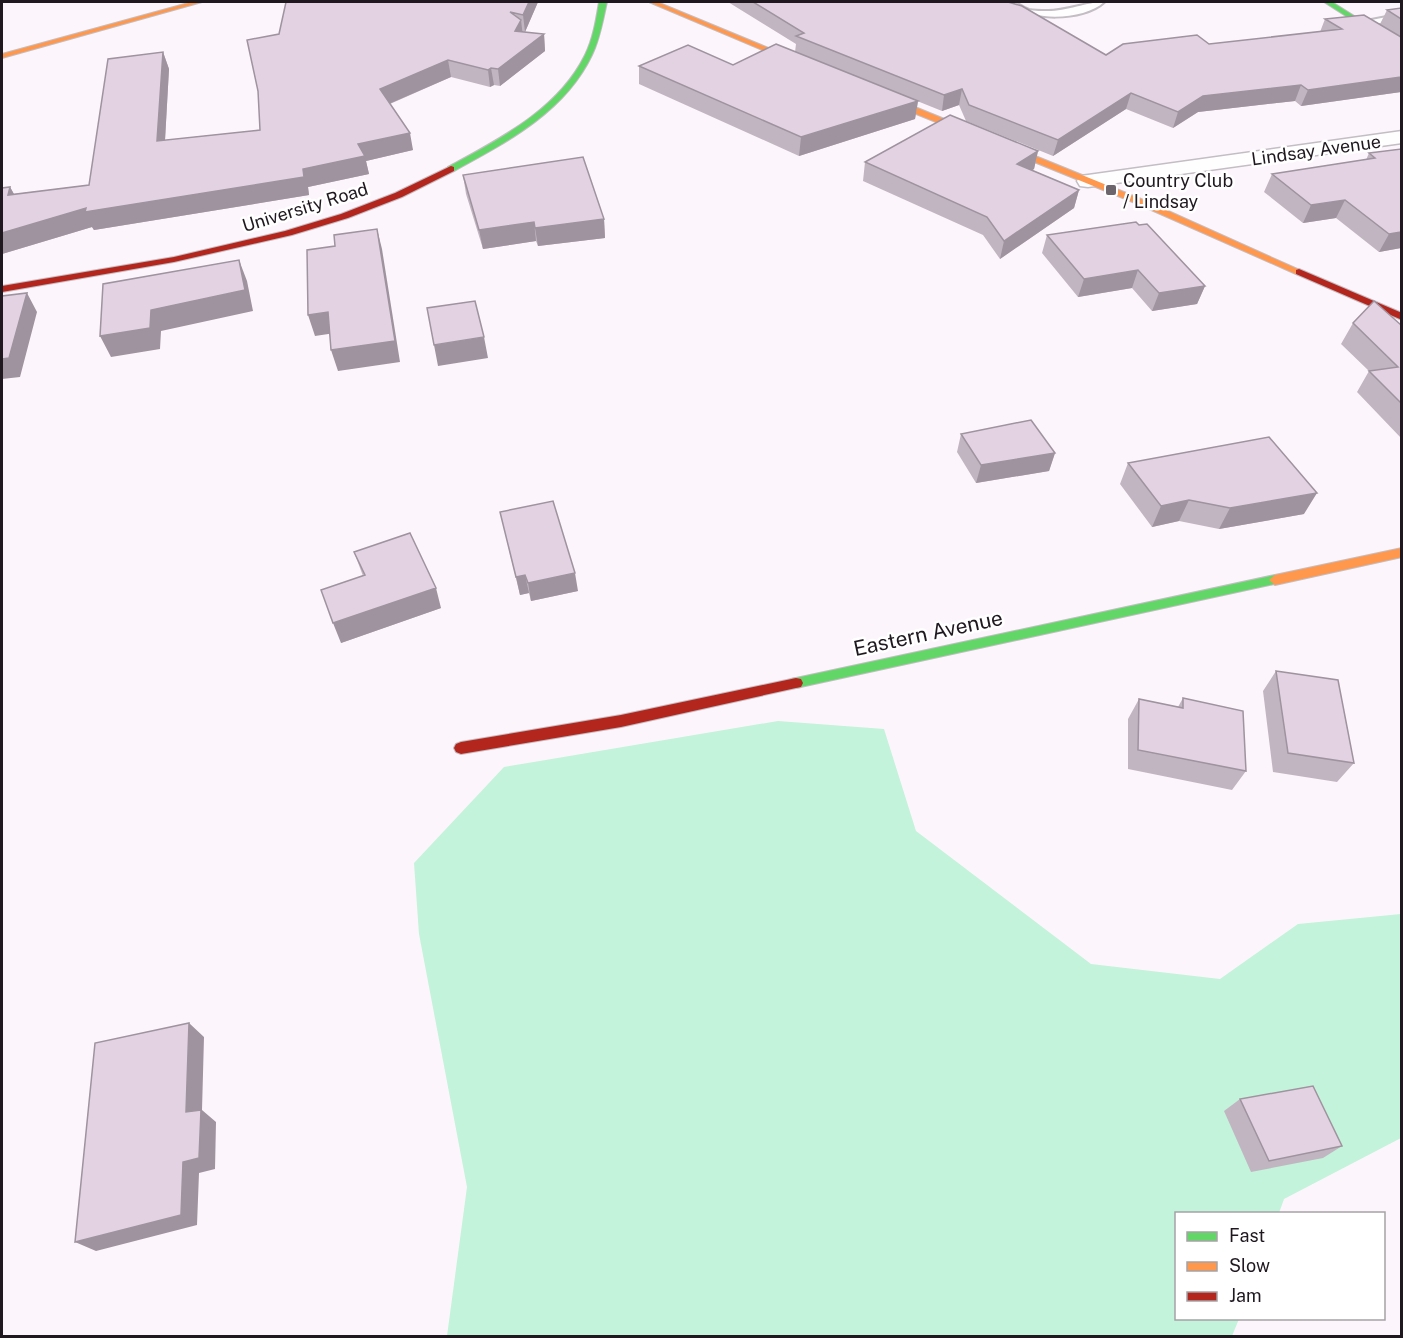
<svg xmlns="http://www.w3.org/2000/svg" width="1403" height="1338" viewBox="0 0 1403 1338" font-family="'Public Sans',sans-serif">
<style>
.green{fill:#c3f3da}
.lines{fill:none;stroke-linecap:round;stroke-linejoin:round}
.lane-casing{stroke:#c3bec3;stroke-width:4}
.street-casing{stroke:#c3bec3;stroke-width:3}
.fast-casing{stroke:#c3bec3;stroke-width:2}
.slow-casing{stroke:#c3bec3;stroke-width:2}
.jam-casing{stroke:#c3bec3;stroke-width:2}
.lane{fill:#fffeff;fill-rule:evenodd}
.street{fill:#fffeff;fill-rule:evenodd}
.fast{fill:#63d668;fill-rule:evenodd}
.slow{fill:#ff974d;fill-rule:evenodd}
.jam{fill:#b3261e;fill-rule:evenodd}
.wall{fill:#c2b5c2}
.shaded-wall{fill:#9e939e}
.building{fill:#e2d2e2;stroke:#9e939e;stroke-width:1.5}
.poi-dot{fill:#6c666c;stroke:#fff;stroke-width:2}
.labels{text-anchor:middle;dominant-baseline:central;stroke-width:5;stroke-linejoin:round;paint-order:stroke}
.far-street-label{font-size:18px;fill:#1f191f;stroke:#fff}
.far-poi-label{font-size:18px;fill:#1f191f;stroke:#fff;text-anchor:start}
.street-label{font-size:21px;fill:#1f191f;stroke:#fff}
</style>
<rect width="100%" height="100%" fill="#fcf6fc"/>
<path class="green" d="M778 721 884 729 916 831 1091 964 1220 979 1298 924 1401 914V1138L1284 1199 1279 1213 1176 1214V1318L1239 1319 1232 1336H447L467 1187 419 934 414 863 504 767Z"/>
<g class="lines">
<defs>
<path id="lane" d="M1008 2C1018 1 1019 7 1029 10 1035 11 1042 11 1048 11 1066 11 1092 1 1104 2 1084 21 1027 22 1008 2Z
M1402 14V20L1360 26 1356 23Z"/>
<path id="street" d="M1402 131V143L1088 187 1080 186 1077 181 1080 176 1088 175Z"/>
<path id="fast" d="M599 2H607C603 20 600 39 592 55 565 112 507 142 454 171H448V167C499 139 558 110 585 55 593 39 596 20 599 2Z
M1324 2H1332L1402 46V52Z
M1275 575 1281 580 1279 583 796 688 791 687 789 683 791 679 796 678Z"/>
<path id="slow" d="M192 2H202L2 58V54Z
M649 2H657L812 66 805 68Z
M872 92H878L1146 201 1304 272 1296 274 1140 205 872 96Z
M1402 548V557L1275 585 1269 580 1275 575Z"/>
<path id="jam" d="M451 166 454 167V171L402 197 348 218 292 235 174 262 2 292V286L174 257 285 231 341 214 395 193Z
M1299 269 1402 313V320L1296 274V270Z
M796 678 801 679 803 683 801 687 796 688 621 727 461 754 456 752 454 748 456 744 461 742 621 715Z"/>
</defs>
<use href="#lane" class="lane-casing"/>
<use href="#street" class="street-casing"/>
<use href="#fast" class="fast-casing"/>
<use href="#slow" class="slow-casing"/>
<use href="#jam" class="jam-casing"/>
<use href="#lane" class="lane"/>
<use href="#street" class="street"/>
<use href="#fast" class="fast"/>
<use href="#slow" class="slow"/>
<use href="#jam" class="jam"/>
</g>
<path class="wall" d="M538 2 525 32 522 31V32L544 34 545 51 500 86 494 85 490 87 451 77 390 104 413 150 366 161 369 174 308 187 309 195 94 230 92 227 2 254V188L10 187 14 194 89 185 163 52 169 69 165 140 260 130 258 91Z
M728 2H1008L1106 55 1320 32 1325 19 1380 24 1387 10 1401 8V92L1301 106 1295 101 1198 112 1173 128 1126 109 1053 156 966 121 959 105 942 111 795 52 796 44Z
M639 66 918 101 915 119 799 156 639 84Z
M1401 149V248L1379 252 1336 218 1303 223 1264 192 1272 174 1366 160 1369 153Z
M1038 151 1034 169 1032 170 1079 190 1074 208 1000 259 983 235 863 181 865 162Z
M463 175 604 219 605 238 538 246 536 241 483 249 466 194Z
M1047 235 1205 286 1197 304 1152 311 1132 288 1078 297 1042 253Z
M1353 323 1401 325V438L1357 392 1369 371 1341 344Z
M961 434 1055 453 1049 471 976 483 957 452Z
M1128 463 1304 514 1219 529 1179 521 1152 527 1120 484Z
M500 512 578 591 531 601 529 593 520 595Z
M354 552 441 608 341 643 363 576Z
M1276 671 1354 763 1337 782 1273 772 1263 691Z
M1183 698 1246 771 1232 790 1128 769V719L1139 699 1178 707Z
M1240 1099 1342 1146 1323 1158 1251 1172 1224 1111Z"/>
<path class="shaded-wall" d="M529 2H538L525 32 523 15Z
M521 20 523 37 515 31Z
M544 34 545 51 500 86 498 69Z
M163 52 169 69 164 158 157 141Z
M448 60 451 77 384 106 380 89Z
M491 68 494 85 490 87 488 70Z
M1401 77V92L1301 106 1308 90Z
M1301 85 1295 101 1198 112 1173 128 1178 112 1203 96Z
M962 89 959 105 942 111 944 95Z
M1131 93 1126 109 1053 156 1058 140Z
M918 101 915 119 799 156 801 137Z
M410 133 413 150 366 161 369 174 308 187 309 195 94 230 92 227 2 254V233L86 208 303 169 358 144Z
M1038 151 1034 169 1013 182 1017 164Z
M10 187 20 205 8 195Z
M1079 190 1074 208 1000 259 1004 241Z
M1345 200 1336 218 1303 223 1311 205Z
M604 219 605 238 538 246 535 228Z
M534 222 536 241 483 249 479 230Z
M377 229 382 249 400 362 338 371 331 350Z
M1401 232V248L1379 252 1389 234Z
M239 260 247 281 253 311 161 331 160 349 111 357 100 336 151 310Z
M1138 270 1132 288 1078 297 1084 279Z
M1205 286 1197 304 1152 311 1159 293Z
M27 293 37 312 20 377 2 379V359Z
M328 312 335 333 315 336 308 315Z
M484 337 488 358 438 366 434 345Z
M1055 453 1049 471 976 483 981 465Z
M1317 493 1304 514 1219 529 1230 508Z
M1189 500 1179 521 1152 527 1161 506Z
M575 573 578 591 531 601 528 583Z
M525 575 529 593 520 595 516 577Z
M436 588 441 608 341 643 333 623Z
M189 1023 204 1037 202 1110 216 1122 215 1169 199 1173 197 1225 96 1251 75 1242 183 1162Z"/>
<path class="building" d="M286 2H529L523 15 510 12 521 20 515 31 544 34 498 69 491 68 488 70 448 60 380 89 410 133 358 144 365 156 303 169 304 177 85 212 86 208 2 233V188L10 187 8 195 89 185 108 59 163 52 157 141 260 130 258 91 247 40 279 34Z
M753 2H1008L1022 6 1106 55 1123 44 1197 35 1209 44 1342 29 1325 19 1364 15 1401 37V77L1308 90 1301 85 1203 96 1178 112 1131 93 1058 140 969 105 962 89 944 95 796 36 804 33Z
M1401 8V19L1387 10Z
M776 44 918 101 801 137 639 66 688 45 733 65Z
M950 115 1038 151 1017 164 1079 190 1004 241 987 217 865 162Z
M1401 149V232L1389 234 1345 200 1311 205 1272 174 1375 158 1369 153Z
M583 157 604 219 535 228 534 222 479 230 463 175Z
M1136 222 1139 225 1147 224 1205 286 1159 293 1138 270 1084 279 1047 235Z
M377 229 395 341 331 350 328 312 308 315 307 250 335 246 334 235Z
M239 260 245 290 151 310 150 328 100 336 103 284Z
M27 293 9 358 2 359V296Z
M475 301 484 337 434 345 427 308Z
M1374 301 1401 325V403L1369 371 1398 367 1353 323Z
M1031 420 1055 453 981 465 961 434Z
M1269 437 1317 493 1230 508 1189 500 1161 506 1128 463Z
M553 501 575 573 528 583 525 575 516 577 500 512Z
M410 533 436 588 333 623 321 590 365 575 354 552Z
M1276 671 1338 680 1354 763 1288 753Z
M1183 698 1243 711 1246 771 1138 750 1139 699 1183 708Z
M189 1023 186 1112 201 1110 199 1158 183 1162 181 1215 75 1242 95 1043Z
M1313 1086 1342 1146 1269 1161 1240 1099Z"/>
<rect class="poi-dot" x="1105" y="184" width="12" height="12" rx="3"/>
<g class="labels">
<g class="far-street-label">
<text transform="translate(1316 150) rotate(-8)">Lindsay Avenue</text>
<text transform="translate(305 207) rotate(-17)">University Road</text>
</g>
<g class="far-poi-label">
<text x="1123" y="180">Country Club<tspan x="1123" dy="21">/ Lindsay</tspan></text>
</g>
<g class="street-label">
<text transform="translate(928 633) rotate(-12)">Eastern Avenue</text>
</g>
</g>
<rect width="1403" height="1338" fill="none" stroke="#1f191f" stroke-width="6"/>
<rect x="1175" y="1212" width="210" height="108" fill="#ffffff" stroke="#a5a3a5" stroke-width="1.5"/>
<rect x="1187" y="1232" width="30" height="9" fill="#63d668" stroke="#a5a3a5" stroke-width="1.5"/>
<text x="1229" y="1242" font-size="18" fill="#1f191f">Fast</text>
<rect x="1187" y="1262" width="30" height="9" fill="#ff974d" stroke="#a5a3a5" stroke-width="1.5"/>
<text x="1229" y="1272" font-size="18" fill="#1f191f">Slow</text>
<rect x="1187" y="1292" width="30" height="9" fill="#b3261e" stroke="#a5a3a5" stroke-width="1.5"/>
<text x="1229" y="1302" font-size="18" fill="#1f191f">Jam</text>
</svg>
